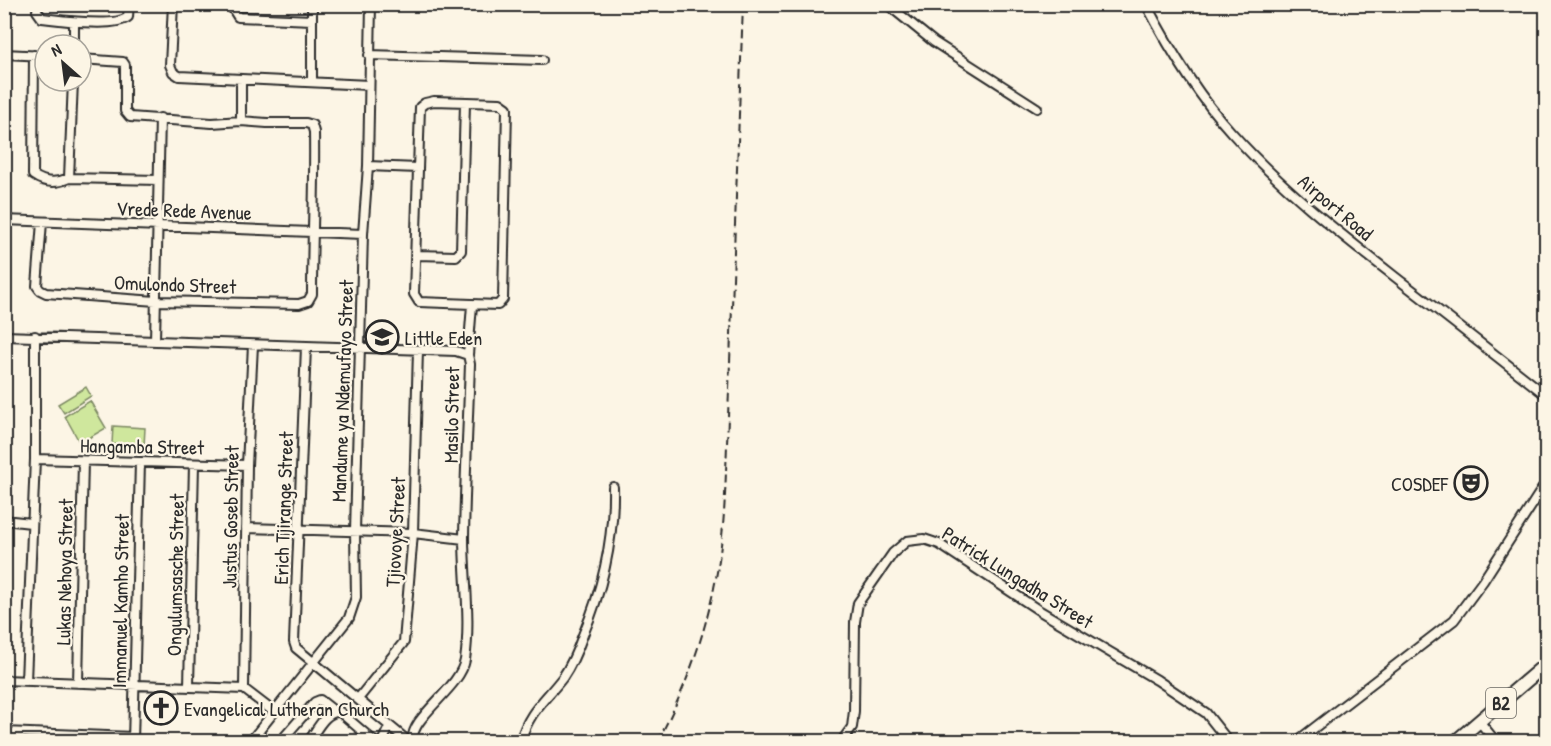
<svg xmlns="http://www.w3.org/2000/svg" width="1551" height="746" viewBox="0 0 1551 746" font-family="'Patrick Hand',sans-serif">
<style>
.green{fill:#cfe79d;stroke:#7d8964;stroke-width:1.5}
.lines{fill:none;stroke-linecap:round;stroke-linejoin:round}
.minor-casing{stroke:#2b2b2b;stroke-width:12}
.highway-casing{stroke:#2b2b2b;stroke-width:16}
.minor{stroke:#fcf5e5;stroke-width:8}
.highway{stroke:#fcf5e5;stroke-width:12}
.rail{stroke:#2b2b2b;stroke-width:2;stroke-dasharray:9 4.5;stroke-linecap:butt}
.labels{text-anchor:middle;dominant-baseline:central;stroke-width:4.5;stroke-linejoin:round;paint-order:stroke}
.shield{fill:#fcf5e5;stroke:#6a6863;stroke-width:1.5}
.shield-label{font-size:18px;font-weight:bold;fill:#2b2b2b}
.street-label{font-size:20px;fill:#2b2b2b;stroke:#fcf5e5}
.poi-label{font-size:20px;fill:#2b2b2b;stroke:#fcf5e5;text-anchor:start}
</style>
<rect width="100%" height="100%" fill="#fcf5e5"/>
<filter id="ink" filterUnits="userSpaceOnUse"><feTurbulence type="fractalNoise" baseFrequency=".0167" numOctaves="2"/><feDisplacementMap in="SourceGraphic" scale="12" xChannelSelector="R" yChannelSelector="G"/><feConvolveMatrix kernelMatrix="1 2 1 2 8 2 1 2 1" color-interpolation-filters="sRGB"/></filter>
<g filter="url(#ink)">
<path class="green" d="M86 387 91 396 64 413 58 404Z
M90 401 106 428 80 443 65 416Z
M113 426 145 428 144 446 112 444Z"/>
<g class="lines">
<defs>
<path id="minor" d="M38 4 37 11 42 18C60 20 115 28 128 17L129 4
M173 4 170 65 173 72 179 76 369 85
M233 4V9L238 17 312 20
M887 4 934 42 1037 108
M1146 4C1170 50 1197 95 1232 133 1283 190 1343 236 1403 283 1451 320 1499 358 1546 395
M74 45V22
M4 54 45 56
M34 55 33 175C44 183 56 184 69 178L158 180
M369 55 542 60
M241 79V121
M312 81V4
M434 101 500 103 507 108 503 299 498 305 419 302 414 294 420 107 425 103Z
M368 166 418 168
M69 178 73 81
M4 220 363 234
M42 222 37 286 40 290 46 293 156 301 299 304 308 301 312 294C312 239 315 186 314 132L312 125 306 123H267L241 121 212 123 130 117 125 111V65L123 62 81 59
M417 255 456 256 461 251 465 103
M4 336 456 351 468 355 470 364C468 422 465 480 464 537 464 578 471 619 465 660 460 689 408 718 413 742
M155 340 160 118
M306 347 294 642 296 648 313 662 409 742
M468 355 472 305
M35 459 247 465
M4 520 31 523
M246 528 413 533 464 539
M4 680 244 689 274 712
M26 681 35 459V336
M78 683 83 461
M189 686 194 464
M244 689 247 465 253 345
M358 699 404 642 413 533 418 350
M1479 721 1496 742
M4 732 133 737
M133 742 140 462
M250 742 349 618 356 597 355 531 363 234 368 166 371 4
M280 742 315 702 320 700 334 711
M308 742C316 732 325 710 340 712L375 742
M382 742 389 727
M520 742C530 709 545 701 563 677 572 664 578 649 583 635 603 588 614 538 613 487
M841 742 852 727 854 711 855 622 858 603 893 553 907 541 924 539 939 544 1040 611 1157 680 1206 713 1229 742
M1296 742 1454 620 1483 581 1546 483"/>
<path id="highway" d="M1455 742 1546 664"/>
</defs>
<use href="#minor" class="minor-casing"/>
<use href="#highway" class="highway-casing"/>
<use href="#minor" class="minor"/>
<use href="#highway" class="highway"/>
<path class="rail" d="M657 742C690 682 713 613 721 545 724 521 725 496 726 472L743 4"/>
</g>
</g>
<defs>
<symbol id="school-ring" viewBox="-11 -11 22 22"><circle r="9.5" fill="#fcf5e5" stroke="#2b2b2b" stroke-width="1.5"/><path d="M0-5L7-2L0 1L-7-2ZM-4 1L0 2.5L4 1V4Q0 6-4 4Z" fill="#2b2b2b"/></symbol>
<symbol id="theatre-ring" viewBox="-11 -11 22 22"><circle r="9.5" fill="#fcf5e5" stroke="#2b2b2b" stroke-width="1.5"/><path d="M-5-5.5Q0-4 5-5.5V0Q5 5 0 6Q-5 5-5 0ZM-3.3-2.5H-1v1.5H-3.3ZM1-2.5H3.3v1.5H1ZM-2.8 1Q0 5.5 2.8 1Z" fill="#2b2b2b"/></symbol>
<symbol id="church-ring" viewBox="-11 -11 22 22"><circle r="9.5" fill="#fcf5e5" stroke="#2b2b2b" stroke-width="1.5"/><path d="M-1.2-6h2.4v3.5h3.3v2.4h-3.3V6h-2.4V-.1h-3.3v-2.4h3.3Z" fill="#2b2b2b"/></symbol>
</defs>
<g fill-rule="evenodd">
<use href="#school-ring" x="363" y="318" width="38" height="38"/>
<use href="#theatre-ring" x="1452" y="464" width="38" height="38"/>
<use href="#church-ring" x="142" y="689" width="38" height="38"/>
</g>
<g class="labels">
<rect class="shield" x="1486" y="688" width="30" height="30" rx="4.5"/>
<g class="shield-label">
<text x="1501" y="703">B2</text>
</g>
<g class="street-label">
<text transform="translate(1336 207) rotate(40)">Airport Road</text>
<text transform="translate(184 210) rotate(2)">Vrede Rede Avenue</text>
<text transform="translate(175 284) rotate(2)">Omulondo Street</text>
<text transform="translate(342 391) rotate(-88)">Mandume ya Ndemufayo Street</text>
<text transform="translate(451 415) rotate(-89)">Masilo Street</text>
<text transform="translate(142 446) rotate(1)">Hangamba Street</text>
<text transform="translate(283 508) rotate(-88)">Erich Tjirange Street</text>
<text transform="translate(230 517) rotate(-89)">Justus Goseb Street</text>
<text transform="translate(395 532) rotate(-87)">Tjiovoye Street</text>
<text transform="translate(64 572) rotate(-89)">Lukas Nehoya Street</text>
<text transform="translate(175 575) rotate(-89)">Ongulumsasche Street</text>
<text transform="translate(1018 577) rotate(32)">Patrick Lungadha Street</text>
<text transform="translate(120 601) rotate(-89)">Immanuel Kamho Street</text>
</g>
<g class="poi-label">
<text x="405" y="337">Little Eden</text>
<text x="1448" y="483" text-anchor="end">COSDEF</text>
<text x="184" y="708">Evangelical Lutheran Church</text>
</g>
</g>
<rect width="1551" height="746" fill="none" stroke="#fcf5e5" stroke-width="24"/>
<rect x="12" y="12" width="1527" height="722" fill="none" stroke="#2b2b2b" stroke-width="2" filter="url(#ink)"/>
<g transform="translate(63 63) rotate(332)"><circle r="28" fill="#fcf5e5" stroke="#a8a49b" stroke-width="1.5"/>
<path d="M0-4.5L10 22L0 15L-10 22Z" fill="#2b2b2b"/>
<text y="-9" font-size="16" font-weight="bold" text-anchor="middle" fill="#2b2b2b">N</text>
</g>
</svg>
